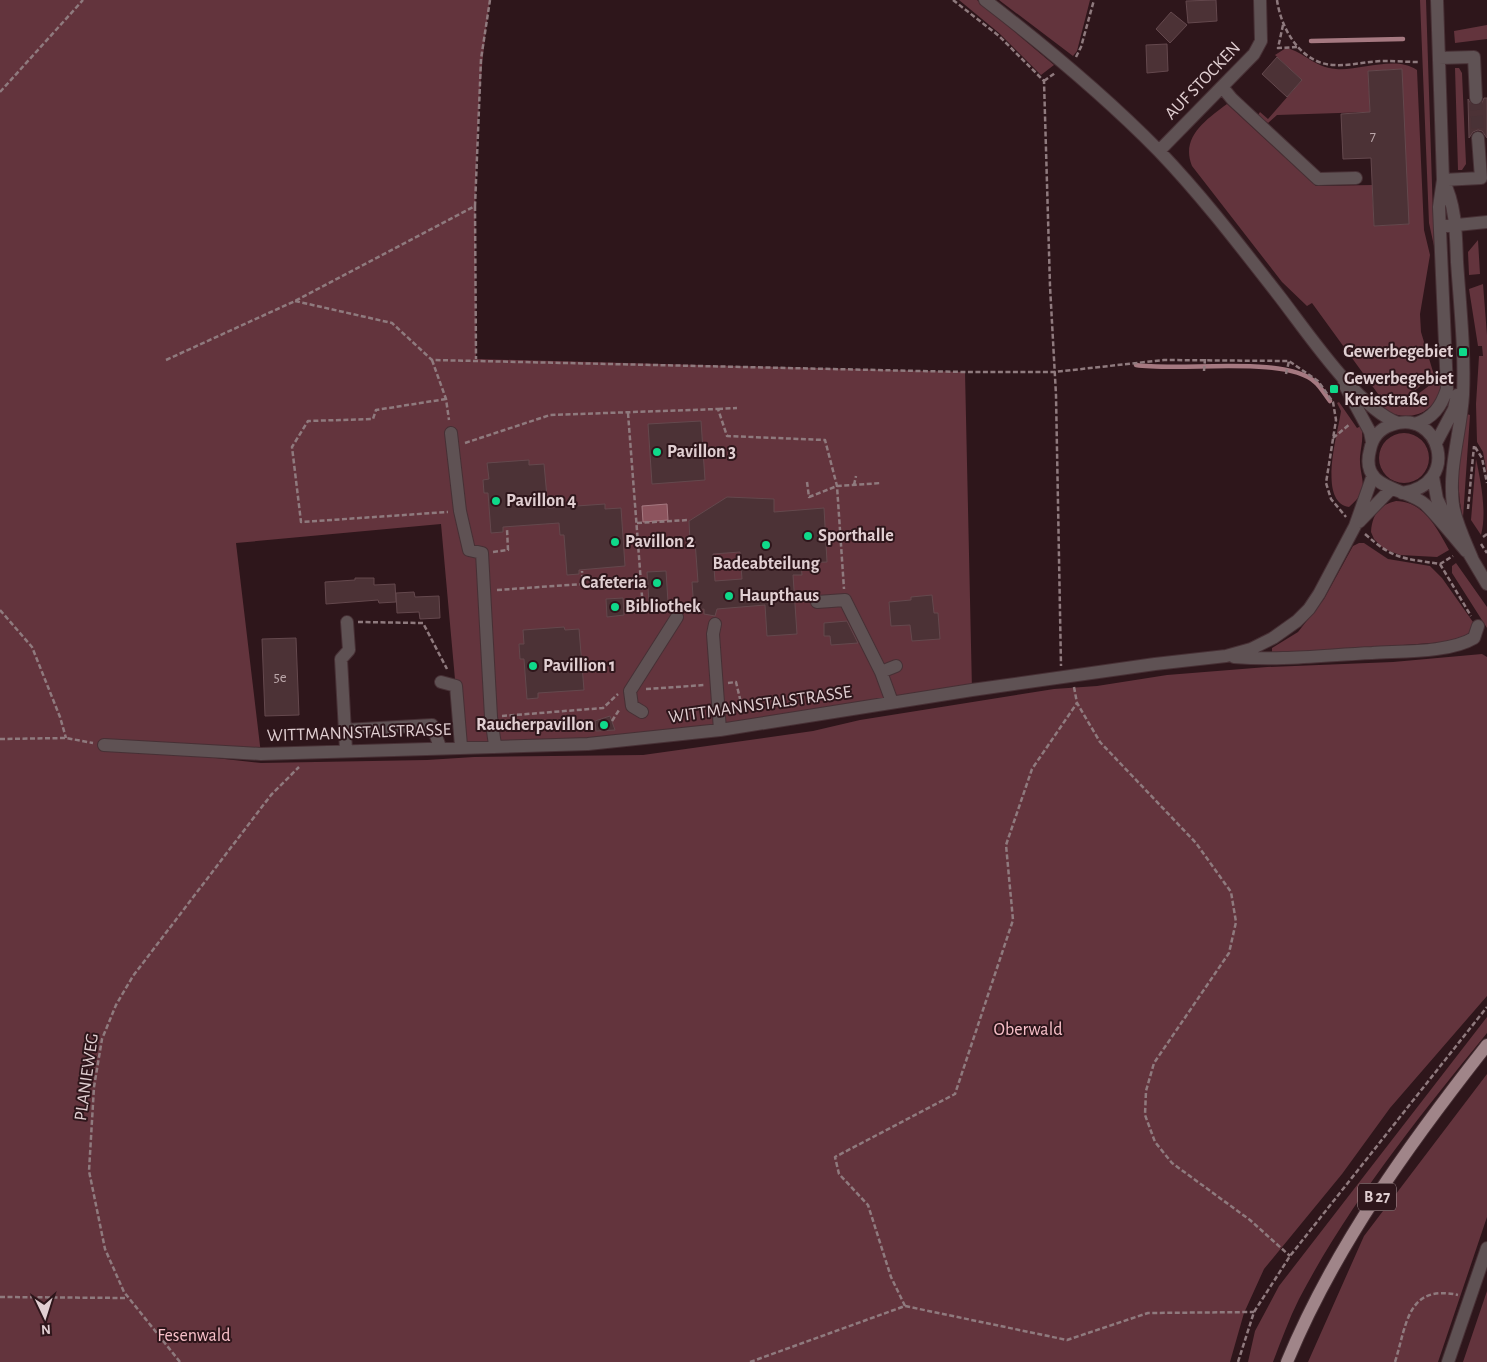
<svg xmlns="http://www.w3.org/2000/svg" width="1487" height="1362" viewBox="0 0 1487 1362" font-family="'Alegreya Sans',sans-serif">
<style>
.green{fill:#63343d}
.water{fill:#8d545e;stroke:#a67981}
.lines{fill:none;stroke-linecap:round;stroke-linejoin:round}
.stream{stroke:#a67981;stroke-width:4.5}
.building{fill:#4c3236;stroke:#64484d;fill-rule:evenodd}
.minor-tunnel{stroke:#493236;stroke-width:12;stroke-dasharray:12 6;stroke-linecap:butt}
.minor-casing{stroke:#473035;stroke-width:14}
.major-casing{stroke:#473035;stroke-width:14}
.path{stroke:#8f7a7e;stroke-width:2.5;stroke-dasharray:5 2.5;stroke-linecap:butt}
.minor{stroke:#5f5254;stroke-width:12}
.major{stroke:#a08589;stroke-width:12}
.poi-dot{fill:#0fd98a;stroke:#2e161b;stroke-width:2}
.labels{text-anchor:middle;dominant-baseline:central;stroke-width:4;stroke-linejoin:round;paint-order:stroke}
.number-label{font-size:15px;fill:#bca8ab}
.shield{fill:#2e161b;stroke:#ab989b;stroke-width:1}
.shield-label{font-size:16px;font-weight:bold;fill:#e1cfd2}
.street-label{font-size:18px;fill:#e1cfd2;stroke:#2e161b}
.poi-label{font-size:18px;font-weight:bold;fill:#e1cfd2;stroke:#2e161b;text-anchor:start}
.park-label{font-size:18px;fill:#f8c0c9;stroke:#2e161b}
</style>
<rect width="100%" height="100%" fill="#2e161b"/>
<path class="green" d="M0 0H490C472 119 475 239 476 359L965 372 972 690 643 739 461 746 441 524 236 543 261 754 117 747 261 763 427 760 474 757 643 755 813 731 860 720 1054 689 1097 686 1167 675 1267 667 1393 662 1482 654 1487 657V996L1390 1108 1342 1174 1264 1269 1244 1313 1230 1362H0Z
M959 0H977L1054 65 1041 75 999 33Z
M999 0H1090L1077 51 1073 56Z
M1420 0H1426L1434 246 1429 223Z
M1487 25V39L1455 43 1454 31Z
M1286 48C1305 52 1313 67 1336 69 1361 71 1395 55 1417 70L1424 230 1430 255 1420 314 1421 332 1434 375 1402 401 1381 398 1312 303 1307 306 1282 282 1192 166C1180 137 1207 119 1227 104L1316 186 1372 185 1374 226 1408 224 1402 69 1368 71 1370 112 1277 115 1268 123 1258 115 1260 112 1268 119 1302 80 1275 55Z
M1455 68H1459L1462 73 1466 164 1462 170H1458Z
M1478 240 1480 274 1469 275 1468 252Z
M1483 284 1487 335V474L1483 452 1477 442 1476 404 1479 356H1483L1482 346H1478L1469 289Z
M1434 382 1441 385C1435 416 1407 423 1382 409L1386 406H1402Z
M1339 402 1357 428 1361 426C1364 437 1361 446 1360 457 1359 479 1372 488 1349 507 1317 502 1338 433 1341 411L1337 403Z
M1467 414 1470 415 1463 518C1454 481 1461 451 1467 414Z
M1379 458a25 25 0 1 1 50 0a25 25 0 1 1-50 0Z
M1476 459C1481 482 1487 513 1481 535L1471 520Z
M1396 501C1424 501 1438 530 1449 550L1437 557 1400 555 1384 549 1374 539 1371 532C1372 515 1379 505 1396 501Z
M1359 543H1364L1388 559 1430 566 1442 578 1473 622 1472 631 1459 640 1447 642 1272 654V648L1298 632 1324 599 1353 546Z
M1456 563 1487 607V628L1452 573V566Z
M1487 1017V1033C1418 1118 1350 1202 1299 1299 1289 1319 1281 1341 1273 1362H1248L1255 1331 1279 1286Z
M1487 1074V1217L1438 1362H1308L1364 1236Z
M1487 1291V1362H1463Z"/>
<path class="water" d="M667 504 668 520 643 522 642 506Z"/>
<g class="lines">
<path class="stream" d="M1311 41 1403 39
M1136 365C1180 372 1285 355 1315 382 1321 387 1325 395 1330 401"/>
</g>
<path class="building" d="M1216 0 1217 21 1188 23 1186 1Z
M1171 12 1187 25 1170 43 1156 29Z
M1167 44 1168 71 1147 73 1146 45Z
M1277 57 1302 80 1287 97 1262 74Z
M1402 69 1409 224 1374 226 1371 158 1343 159 1341 114 1370 112 1368 71Z
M1484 98H1487V138L1482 131 1478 130 1473 132 1469 138 1468 99 1472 105 1476 106 1481 105Z
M701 421 705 480 652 484 648 424Z
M529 460V465L544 464 548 508 605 504V509L621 508 625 566 579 570V574L567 575 564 535H560L559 523 503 527V532L491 533 488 493H484L483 480 489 479 487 463Z
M727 497 774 499V512L824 508 827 562 801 563 802 575H793L797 634 767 636 765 605 717 609 715 616 704 614V609L694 610 692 582H698L695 541 690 542 689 521ZM740 552 742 579 715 581 713 554Z
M666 571 668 602 649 603 647 572Z
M355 578H374V585L395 584 396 602 379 603 378 600 326 604 325 582 355 580Z
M414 592 415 597 439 596 440 618 420 619 419 612 397 613 396 593Z
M932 595 934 613H938L940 639 912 641 910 625 891 626 889 602 911 600V597Z
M623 598 624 615 607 617 606 599Z
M847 621 858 643 831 645 830 636H824V623Z
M564 627 565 630 579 629 584 690 538 693V698L527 699 524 659H520L519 644H524L523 630Z
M296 638 299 715 265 716 262 639Z
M610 716 615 730 596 731 595 721Z"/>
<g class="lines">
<path class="minor-tunnel" d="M1476 98 1478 138"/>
<defs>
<path id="minor" d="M985 0C1046 47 1105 96 1159 151 1203 197 1241 247 1280 297 1307 332 1358 408 1398 423
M1439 58 1474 57 1476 98
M1223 88 1232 99 1318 179 1356 178
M1159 151 1254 54 1261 41 1260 0
M1443 180C1456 205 1456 234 1457 262 1460 306 1465 351 1463 395 1461 432 1448 468 1453 505 1456 523 1465 541 1472 558
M1443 180 1481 178 1478 138
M1447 226 1487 222
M1344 384 1370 432 1372 442
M1415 424C1433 418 1441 407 1447 389L1439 207 1443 180 1437 0
M451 433 460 511 469 550 482 553 491 717 495 745
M1436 443 1454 409 1457 395
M1433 477 1437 499 1449 523
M1402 493C1462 485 1440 407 1391 425 1379 429 1372 439 1370 450 1359 491 1407 487 1426 505 1440 519 1453 536 1466 551
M1359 522 1390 490
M1468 552 1487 584
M817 602 845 600 881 672 892 702
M715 624 713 634 720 730
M1234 657C1280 661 1326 655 1372 653 1401 651 1449 653 1474 638L1478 626
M881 672 896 666
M441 682 456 686 461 746
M642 712 632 706 630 691 677 617
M345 730 432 725 440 747
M104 745 261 754 588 744 720 730 972 690 1155 664 1226 656 1251 649 1273 638 1297 621 1309 609 1319 594 1355 526 1373 475
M346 750 341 659 349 650 347 622
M1448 1362 1487 1248"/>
<path id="major" d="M1287 1362C1335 1246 1410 1143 1487 1045"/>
</defs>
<use href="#minor" class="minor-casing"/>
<use href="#major" class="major-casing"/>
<path class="path" d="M953 0 999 36 1044 81 1050 286 1056 395 1061 666
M1277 0C1281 29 1301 64 1334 65 1351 66 1368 61 1385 61 1396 61 1408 62 1420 62
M1283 25 1278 48 1298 47
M1076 57 1081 47 1094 0
M1044 81 1055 73
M0 92 83 0
M475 206 476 359
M295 301 392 323 432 360 965 372H1054L1164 360 1289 361 1318 381 1333 402 1336 420 1326 483 1331 499 1346 517
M166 360 295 301 475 206 481 59 490 0
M432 360 446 399 449 420
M1204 371 1205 359
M1286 374 1289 361
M446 399 376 410 373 419 308 421 292 447 301 522 448 512
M718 409 737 408
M628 413 642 596
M1333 438 1350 424
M465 443 550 415 718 409 727 436 825 440 837 486 844 589
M1475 447 1482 458 1487 483
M807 482 809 497 837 486 881 483
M854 485 856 476
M1468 509 1474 446
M637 523 689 520
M1365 534C1394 560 1403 558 1440 564L1453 556
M1483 537 1487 534
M1481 544 1487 553
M493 552 508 550 507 529
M1440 564 1471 616
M497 590 583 584 582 571
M0 610 32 647 60 717 66 738
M358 622 423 623 447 669
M728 683 736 682 741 703
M1074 687 1077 703 1100 742 1196 843 1231 892 1236 922 1229 953 1154 1063 1146 1091 1145 1115 1155 1142 1172 1163 1250 1220 1290 1256
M646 689 705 685
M502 716 603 708 618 694
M612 721 619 710
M0 739 66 738 93 743
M0 1297 127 1298
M905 1306 891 1277 868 1205 839 1174 835 1157 955 1094 1013 920 1006 845 1032 769 1077 703
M180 1362 124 1292 105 1249 89 1171 94 1087 102 1039 116 1005 133 976 271 795 299 767
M750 1362 905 1306 1067 1340 1148 1313 1254 1312
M1238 1362 1254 1312 1290 1256 1487 1007
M1395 1362C1407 1324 1407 1284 1458 1295"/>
<use href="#minor" class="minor"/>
<use href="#major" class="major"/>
</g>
<g class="poi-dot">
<rect x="1458" y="347" width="10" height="10" rx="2.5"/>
<rect x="1329" y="384" width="10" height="10" rx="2.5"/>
<circle cx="657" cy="452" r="5"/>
<circle cx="496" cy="501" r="5"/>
<circle cx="808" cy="536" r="5"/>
<circle cx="615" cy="542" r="5"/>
<circle cx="766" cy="545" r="5"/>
<circle cx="657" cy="583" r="5"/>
<circle cx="729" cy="596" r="5"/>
<circle cx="615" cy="607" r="5"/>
<circle cx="533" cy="666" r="5"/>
<circle cx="604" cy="725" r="5"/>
</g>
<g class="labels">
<g class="number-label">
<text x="1373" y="136">7</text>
<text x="280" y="677">5e</text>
</g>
<rect class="shield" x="1358" y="1183.5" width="38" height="27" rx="4"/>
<g class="shield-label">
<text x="1377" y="1197">B 27</text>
</g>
<g class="street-label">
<text transform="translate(1203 81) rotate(-46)">AUF STOCKEN</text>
<text transform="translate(760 705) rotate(-8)">WITTMANNSTALSTRASSE</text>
<text transform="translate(359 733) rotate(-2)">WITTMANNSTALSTRASSE</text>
<text transform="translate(87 1077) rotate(-82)">PLANIEWEG</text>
</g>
<g class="poi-label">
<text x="1453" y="352" text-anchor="end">Gewerbegebiet</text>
<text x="1344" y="379">Gewerbegebiet<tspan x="1344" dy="21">Kreisstraße</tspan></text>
<text x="667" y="452">Pavillon 3</text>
<text x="506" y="501">Pavillon 4</text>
<text x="818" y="536">Sporthalle</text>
<text x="625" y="542">Pavillon 2</text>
<text x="766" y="564" text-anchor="middle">Badeabteilung</text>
<text x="647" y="583" text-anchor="end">Cafeteria</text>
<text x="739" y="596">Haupthaus</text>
<text x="625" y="607">Bibliothek</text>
<text x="543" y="666">Pavillion 1</text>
<text x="594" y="725" text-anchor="end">Raucherpavillon</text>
</g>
<g class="park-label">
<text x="1028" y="1030">Oberwald</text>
<text x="194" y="1336">Fesenwald</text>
</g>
</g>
<g transform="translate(45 1317) rotate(176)" stroke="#2e161b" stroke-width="4" paint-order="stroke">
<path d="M0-4L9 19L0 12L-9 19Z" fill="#e1cfd2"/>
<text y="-8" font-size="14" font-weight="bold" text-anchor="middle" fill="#e1cfd2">N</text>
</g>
</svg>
